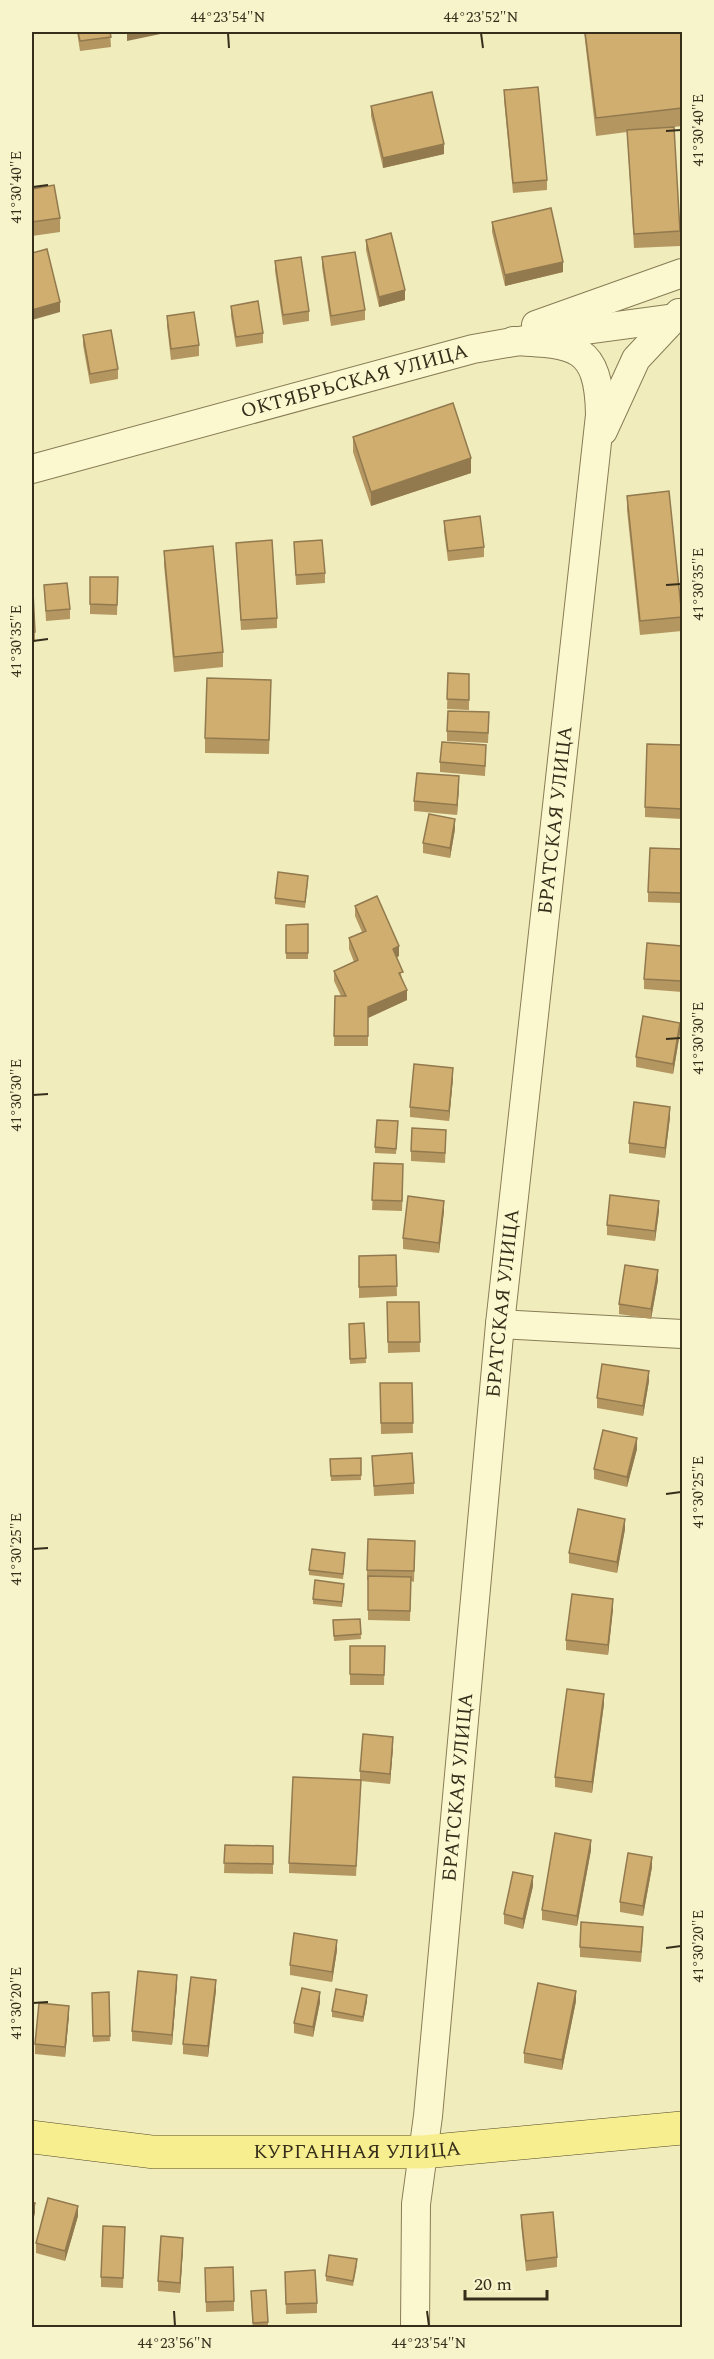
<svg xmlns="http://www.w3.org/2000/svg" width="714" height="2359" viewBox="0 0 714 2359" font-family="Spectral,serif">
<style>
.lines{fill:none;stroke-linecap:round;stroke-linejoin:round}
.minor-casing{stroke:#887c55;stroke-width:30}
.major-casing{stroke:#55482a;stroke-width:34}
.minor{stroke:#fbf8cf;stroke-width:28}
.major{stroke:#f7ee90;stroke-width:33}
.wall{fill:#b39660}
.shaded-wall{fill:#927a4e}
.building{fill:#d0ae70;stroke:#927a4e;stroke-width:1.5}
.ticks{fill:none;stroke:#362e1b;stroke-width:2}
.labels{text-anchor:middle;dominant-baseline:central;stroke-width:5;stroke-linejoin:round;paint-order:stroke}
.street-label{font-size:20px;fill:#362e1b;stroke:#f7f4cc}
.neatline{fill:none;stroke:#362e1b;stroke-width:2}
.ticks-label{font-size:15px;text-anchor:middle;fill:#362e1b}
</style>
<rect width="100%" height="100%" fill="#f0ecbc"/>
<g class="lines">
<defs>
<g id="minor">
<path d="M536 325 682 273"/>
<path d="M603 431 636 359 679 313"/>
<path id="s1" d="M32 469 473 349 571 332 682 317"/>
<path d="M500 1324 682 1334"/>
<path id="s2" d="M415 2328 416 2204 428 2116 500 1324 600 415C599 345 575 344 513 341"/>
</g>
<g id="major">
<path id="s3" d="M32 2137 153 2152H423L682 2128"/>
</g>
</defs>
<use href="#minor" class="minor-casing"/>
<use href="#major" class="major-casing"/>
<use href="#minor" class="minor"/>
<use href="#major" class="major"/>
</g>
<path class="wall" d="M77 32H110L111 47 80 51Z
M584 32H682V126L666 128 680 231V246L634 248 627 132 596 136Z
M504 90 547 180V190L513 193 504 100Z
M371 106 444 154 383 168 371 116Z
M32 189 60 218V232L32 236Z
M492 222 563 272 505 286 492 232Z
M366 240 405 300 379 307 366 250Z
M322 257 365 310V320L331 326 322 267Z
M275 261 309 311V321L283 325 275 271Z
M231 306 263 333V343L236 347 231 316Z
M167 316 199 345V356L171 360 167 326Z
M83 335 118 369V379L90 384 83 345Z
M353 437 471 473 371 506 353 452Z
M627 496 682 617V631L640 635 627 510Z
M444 521 484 547V557L448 561 444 531Z
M294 542 325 573V583L296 585Z
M236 543 277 618V628L241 630Z
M164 551 223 652V667L174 672 164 565Z
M90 577H118L117 615 90 614Z
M44 585 70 609V619L46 621Z
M32 592 35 632V642H32Z
M448 673 469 674V710L447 709Z
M271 680 269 754 205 753V738Z
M489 722 488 743 447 741V731Z
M682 745V819L645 817V807Z
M486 755 485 776 440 772V762Z
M459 786 457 815 414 811V801Z
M455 829 450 858 423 853V843Z
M682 849V903L648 902V892Z
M308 882 305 908 275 904V898Z
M355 906 399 956 397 957 407 1000 368 1018V1046H334L335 996H341L334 981V971L354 962 349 949V938L362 932 355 916Z
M308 924V959H286V925Z
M682 946V992L644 989V979Z
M680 1033 673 1074 636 1067V1057Z
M453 1078 449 1121 410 1117V1107Z
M670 1117 665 1158 629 1153V1143Z
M398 1121 396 1154 375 1153V1147Z
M446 1140 445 1163 411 1161V1151Z
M374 1163 403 1174 402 1211 372 1210Z
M444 1211 439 1253 403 1249V1238Z
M659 1211 655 1241 607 1235V1225Z
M396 1255 397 1296 359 1298V1256Z
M658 1280 651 1319 619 1314V1304Z
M387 1302H419L420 1352 388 1353Z
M364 1323 366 1363 350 1364 349 1324Z
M649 1381 643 1416 597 1408V1398Z
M380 1383H412L413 1433 381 1434Z
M637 1449 627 1487 594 1479V1469Z
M372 1456 414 1483V1494L374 1496Z
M361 1458V1480L331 1481 330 1459Z
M625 1529 617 1573 569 1563V1553Z
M415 1541 414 1582 411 1581 410 1621 368 1620V1580H367V1570Z
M345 1558 343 1579 309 1575V1570Z
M344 1589 342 1607 313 1604V1599Z
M613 1609 608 1655 566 1650V1640Z
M360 1619 361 1639 334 1641 333 1620Z
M350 1646H385L384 1685H350Z
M604 1704 592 1793 555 1787V1777Z
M393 1747 390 1784 361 1781 356 1876 289 1873V1863L360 1780V1771Z
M225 1845 273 1846V1874L224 1873Z
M591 1850 577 1926 542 1920V1910Z
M652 1867 643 1916 620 1912V1902Z
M533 1886 523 1929 504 1924V1914Z
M643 1937 641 1962 580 1957V1947Z
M337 1950 332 1982 290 1975V1965Z
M32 1978 33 2027H32Z
M177 1985 172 2045 132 2041V2031Z
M216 1990 208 2057 183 2054V2044Z
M109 1992 110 2041 93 2042 92 1993Z
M367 2001 363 2022 332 2017V2011Z
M576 2001 562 2070 524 2063V2053Z
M320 2002 313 2037 294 2033V2023Z
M69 2016 65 2057 35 2054V2044Z
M521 2215 557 2257V2267L526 2271 521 2225Z
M78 2216 65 2261 36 2253V2243Z
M125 2227 123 2288 101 2287V2277Z
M183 2248 180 2293 158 2291V2281Z
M357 2265 353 2286 326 2281V2276Z
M205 2268 234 2301V2311L206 2312Z
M285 2272 317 2303V2313L286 2314Z
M251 2297 268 2322V2327L253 2328Z"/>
<path class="shaded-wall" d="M127 32H170L127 41Z
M444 144V154L383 168V158Z
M563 262V272L505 286V275Z
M405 290V300L379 307V297Z
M60 302V312L32 320V310Z
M471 458V473L371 506V492Z
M459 776V786L457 815V805Z
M455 819V829L450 858V848Z
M399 946V956L393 959V949Z
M407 990V1000L368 1018V1046V1007Z
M680 1023V1033L673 1074V1064Z
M453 1068V1078L449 1121V1111Z
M670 1107V1117L665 1158V1148Z
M444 1201V1211L439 1253V1243Z
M659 1201V1211L655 1241V1231Z
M658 1270V1280L651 1319V1309Z
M649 1371V1381L643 1416V1406Z
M637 1438V1449L627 1487V1477Z
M625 1519V1529L617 1573V1562Z
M613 1599V1609L608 1655V1645Z
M604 1694V1704L592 1793V1782Z
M393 1737V1747L390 1784V1774Z
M591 1840V1850L577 1926V1916Z
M652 1857V1867L643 1916V1906Z
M533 1876V1886L523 1929V1919Z
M337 1940V1950L332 1982V1972Z
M177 1975V1985L172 2045V2035Z
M216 1980V1990L208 2057V2046Z
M576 1991V2001L562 2070V2060Z
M320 1992V2002L313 2037V2027Z
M367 1995V2001L363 2022V2017Z
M69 2006V2016L65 2057V2047Z
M35 2203V2213L32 2225V2215Z
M78 2206V2216L65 2261V2251Z
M183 2238V2248L180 2293V2283Z"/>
<path class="building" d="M78 32H110L111 37 80 41Z
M585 32H682V108L596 118Z
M538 87 547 180 513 183 504 90Z
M432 92 444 144 383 158 371 106Z
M674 127 680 231 634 234 627 130Z
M54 185 60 218 32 222V189Z
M551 208 563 262 505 275 492 222Z
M391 233 405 290 379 297 366 240Z
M47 249 60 302 32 310V253Z
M355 252 365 310 331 316 322 257Z
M301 257 309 311 283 315 275 261Z
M258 301 263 333 236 337 231 306Z
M194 312 199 345 171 349 167 316Z
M111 330 118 369 90 374 83 335Z
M453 403 471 458 371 492 353 437Z
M669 491 682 617 640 621 627 496Z
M480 516 484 547 448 551 444 521Z
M272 540 277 618 241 620 236 543Z
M322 540 325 573 296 575 294 542Z
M213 546 223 652 174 657 164 551Z
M90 577H118L117 605 90 604Z
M67 583 70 609 46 611 44 585Z
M32 592H33L35 632H32Z
M448 673 469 674V700L447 699Z
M207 678 271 680 269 740 205 738Z
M448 711 489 712 488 733 447 731Z
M442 742 486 745 485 766 440 762Z
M647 744 682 745V809L645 807Z
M417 773 459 776 457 805 414 801Z
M429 814 455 819 450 848 423 843Z
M650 848 682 849V893L648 892Z
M278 872 308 876 305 902 275 898Z
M377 896 399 946 393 949 403 972 399 973 407 990 368 1007V1036H334L335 996H346L334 971 358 960 349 938 366 931 355 906Z
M308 924V953H286V925Z
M647 943 682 946V981L644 979Z
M643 1016 680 1023 673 1064 636 1057Z
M414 1064 453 1068 449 1111 410 1107Z
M634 1102 670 1107 665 1148 629 1143Z
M377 1120 398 1121 396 1149 375 1147Z
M412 1128 446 1130 445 1153 411 1151Z
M374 1163 403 1164 402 1201 372 1200Z
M610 1195 659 1201 655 1231 607 1225Z
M408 1196 444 1201 439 1243 403 1238Z
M396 1255 397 1286 359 1287V1256Z
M625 1265 658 1270 651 1309 619 1304Z
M387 1302H419L420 1342H388Z
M364 1323 366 1358 350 1359 349 1324Z
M602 1364 649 1371 643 1406 597 1398Z
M380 1383H412L413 1423H381Z
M603 1430 637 1438 627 1477 594 1469Z
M412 1453 414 1483 374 1486 372 1456Z
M361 1458V1475L331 1476 330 1459Z
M578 1509 625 1519 617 1562 569 1553Z
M368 1539 415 1541 414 1571 367 1570Z
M312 1549 345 1553 343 1574 309 1570Z
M368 1576 411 1577 410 1611 368 1610Z
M315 1580 344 1584 342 1602 313 1599Z
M572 1594 613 1599 608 1645 566 1640Z
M360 1619 361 1634 334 1636 333 1620Z
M350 1646H385L384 1675 350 1674Z
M567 1689 604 1694 592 1782 555 1777Z
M363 1734 393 1737 390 1774 360 1771Z
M293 1777 361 1780 356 1866 289 1863Z
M555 1833 591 1840 577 1916 542 1910Z
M225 1845 273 1846V1864L224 1863Z
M628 1853 652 1857 643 1906 620 1902Z
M513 1872 533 1876 523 1919 504 1914Z
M581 1922 643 1927 641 1952 580 1947Z
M294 1933 337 1940 332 1972 290 1965Z
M138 1971 177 1975 172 2035 132 2031Z
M191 1977 216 1980 208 2046 183 2044Z
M538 1983 576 1991 562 2060 524 2053Z
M302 1988 320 1992 313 2027 294 2023Z
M336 1989 367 1995 363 2017 332 2011Z
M109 1992 110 2036H93L92 1993Z
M39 2003 69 2006 65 2047 35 2044Z
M48 2198 78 2206 65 2251 36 2243Z
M32 2202 35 2203 32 2215Z
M553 2212 557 2257 526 2261 521 2215Z
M103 2226 125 2227 123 2278 101 2277Z
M161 2236 183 2238 180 2283 158 2281Z
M329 2255 357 2259 353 2281 326 2276Z
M233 2267 234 2301 206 2302 205 2268Z
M315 2270 317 2303 286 2304 285 2272Z
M266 2290 268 2322 253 2323 251 2291Z"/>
<path class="ticks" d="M228 33 229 48M481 33 483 48M666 131 681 130M33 187 48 185M666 585 681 584M33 641 48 639M666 1039 681 1038M33 1095 48 1094M666 1494 681 1492M33 1549 48 1548M666 1948 681 1946M33 2003 48 2002M174 2311 175 2326M427 2311 429 2326"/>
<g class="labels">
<g class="street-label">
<text stroke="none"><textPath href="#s1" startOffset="334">ОКТЯБРЬСКАЯ УЛИЦА</textPath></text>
<text stroke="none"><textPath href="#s2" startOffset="1515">БРАТСКАЯ УЛИЦА</textPath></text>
<text stroke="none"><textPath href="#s2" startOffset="1029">БРАТСКАЯ УЛИЦА</textPath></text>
<text stroke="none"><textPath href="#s2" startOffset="543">БРАТСКАЯ УЛИЦА</textPath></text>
<text stroke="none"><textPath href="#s3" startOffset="326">КУРГАННАЯ УЛИЦА</textPath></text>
</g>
</g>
<rect width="714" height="2359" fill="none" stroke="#f7f4cc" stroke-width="66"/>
<path d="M465 2290v9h82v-9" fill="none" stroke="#362e1b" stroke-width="3"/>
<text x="474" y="2290" font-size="18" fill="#362e1b" stroke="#f7f4cc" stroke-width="4.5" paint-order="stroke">20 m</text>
<rect x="33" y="33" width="648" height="2293" class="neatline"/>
<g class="ticks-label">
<text x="228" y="22">44°23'54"N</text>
<text x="481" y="22">44°23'52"N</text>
<text transform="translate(698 130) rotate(-90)" y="5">41°30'40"E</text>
<text transform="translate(16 187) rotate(-90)" y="5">41°30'40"E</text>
<text transform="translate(698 584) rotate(-90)" y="5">41°30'35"E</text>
<text transform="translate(16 641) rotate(-90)" y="5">41°30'35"E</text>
<text transform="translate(698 1038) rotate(-90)" y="5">41°30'30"E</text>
<text transform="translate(16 1095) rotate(-90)" y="5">41°30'30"E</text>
<text transform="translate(698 1492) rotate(-90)" y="5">41°30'25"E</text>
<text transform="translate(16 1549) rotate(-90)" y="5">41°30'25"E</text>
<text transform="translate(698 1946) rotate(-90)" y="5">41°30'20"E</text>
<text transform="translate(16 2003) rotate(-90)" y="5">41°30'20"E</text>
<text x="175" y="2348">44°23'56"N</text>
<text x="429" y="2348">44°23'54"N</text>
</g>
</svg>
